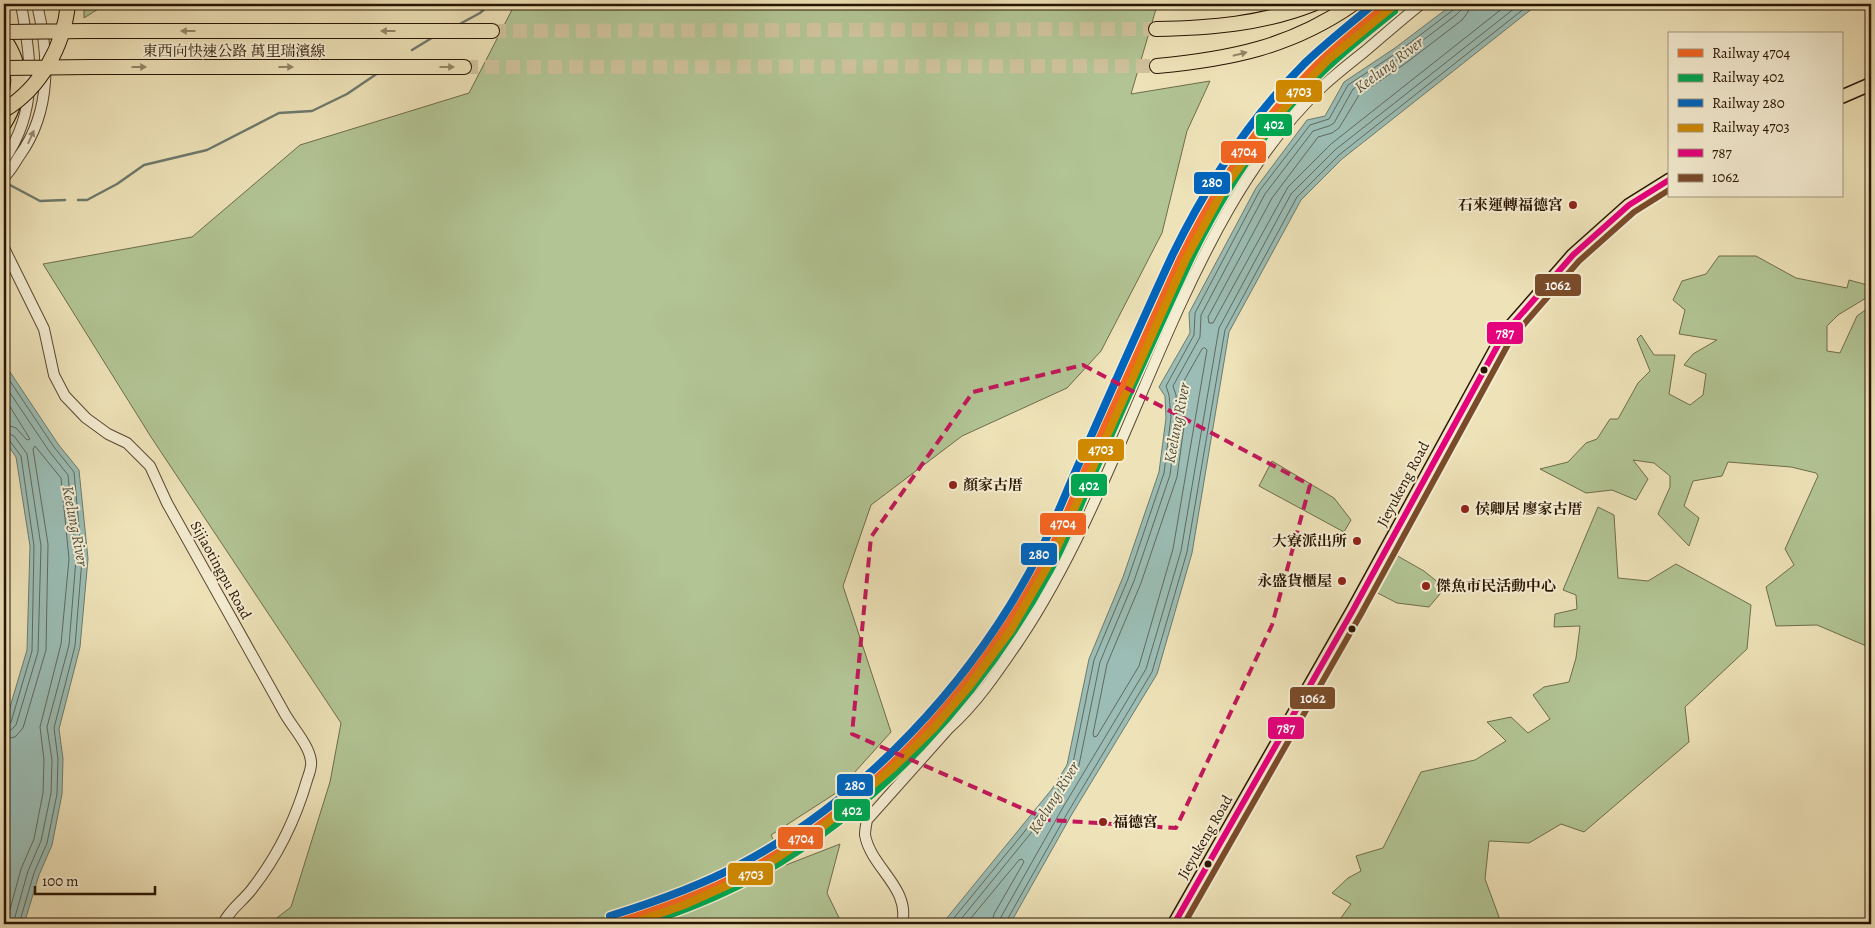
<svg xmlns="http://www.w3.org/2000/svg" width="1875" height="928" viewBox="0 0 1875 928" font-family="Alegreya,'Noto Serif TC',serif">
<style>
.green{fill:#b2c494;stroke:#6e6c4b}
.water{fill:#9bbdb5;stroke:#6d7a6d}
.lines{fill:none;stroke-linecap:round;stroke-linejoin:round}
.shore{stroke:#62695c;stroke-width:1}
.stream{stroke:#6d7a6d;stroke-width:2.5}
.highway-tunnel{stroke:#d0c39d;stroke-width:14;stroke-dasharray:14 7;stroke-linecap:butt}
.minor-casing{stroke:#5a4830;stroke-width:12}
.major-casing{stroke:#291502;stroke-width:15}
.highway-casing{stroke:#291502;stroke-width:16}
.minor{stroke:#f4ecd1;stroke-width:10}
.major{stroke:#eee2b8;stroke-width:12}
.highway{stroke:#eee2b8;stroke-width:14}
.highway-bridge-casing{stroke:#291502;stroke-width:16;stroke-linecap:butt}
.highway-bridge{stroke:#eee2b8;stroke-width:14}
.bus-1-casing{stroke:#f4ecd1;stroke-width:10}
.bus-2-casing{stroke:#f4ecd1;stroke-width:10}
.bus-1{stroke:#e5007d;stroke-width:6}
.bus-2{stroke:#7a4b2a;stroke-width:6}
.rail-1-casing{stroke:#f4ecd1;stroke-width:11}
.rail-2-casing{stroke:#f4ecd1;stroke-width:11}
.rail-3-casing{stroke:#f4ecd1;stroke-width:11}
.rail-4-casing{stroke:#f4ecd1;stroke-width:11}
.rail-1{stroke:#f26522;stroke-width:8}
.rail-2{stroke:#00a651;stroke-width:8}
.rail-3{stroke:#0065bd;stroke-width:8}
.rail-4{stroke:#ce8900;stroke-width:8}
.oneway{fill:#958666}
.oneway2{fill:#998b74}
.marked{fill:none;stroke:#c2185b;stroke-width:4;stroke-dasharray:10 6;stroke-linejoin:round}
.poi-dot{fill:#8f2418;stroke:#f4ecd1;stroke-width:2}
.bus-dot{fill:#291502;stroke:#f4ecd1;stroke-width:2}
.labels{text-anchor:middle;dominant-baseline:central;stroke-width:4;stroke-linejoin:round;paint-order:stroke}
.street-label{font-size:15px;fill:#291502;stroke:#f4ecd1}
.poi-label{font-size:15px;font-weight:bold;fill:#291502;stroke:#f4ecd1;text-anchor:start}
.water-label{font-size:16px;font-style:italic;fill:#515041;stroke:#f4ecd1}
.line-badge{stroke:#f4ecd1;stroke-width:2}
.badge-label{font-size:14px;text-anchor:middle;font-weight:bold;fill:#fff}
</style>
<rect width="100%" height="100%" fill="#eee2b8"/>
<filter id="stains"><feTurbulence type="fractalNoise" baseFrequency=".004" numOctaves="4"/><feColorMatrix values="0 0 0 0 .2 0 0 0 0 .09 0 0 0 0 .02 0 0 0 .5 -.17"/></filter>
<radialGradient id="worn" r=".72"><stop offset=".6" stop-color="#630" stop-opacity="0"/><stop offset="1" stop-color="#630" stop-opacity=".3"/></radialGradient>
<path class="green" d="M84 4H106L84 18Z
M515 4H1177L1156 9 1131 94 1210 81 1187 131 1162 233 1101 351 1067 388 962 436 871 505 843 586 891 732 836 793 771 835 786 865 840 844 827 893 842 924H269L291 907 330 782 341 723 151 437 43 264 192 237 300 145 469 93Z
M1719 256H1756L1796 278 1847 288 1849 280 1871 286V295L1838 315 1827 326V351L1840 353 1857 316 1871 306V648L1817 625 1776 626 1766 587 1794 565 1785 549 1818 476 1816 473 1791 467 1728 462 1722 476 1693 481 1684 506 1699 518 1689 546 1658 514 1670 487V476L1654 463 1633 460 1648 479 1636 500 1612 490 1586 493 1540 469 1568 462 1586 443 1597 439 1610 419H1618L1638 383 1650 371 1637 339 1641 335 1654 355H1675L1669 394 1690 405 1703 395 1706 374 1684 365 1693 354 1717 340 1679 334 1685 310 1673 300 1682 281 1706 274Z
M1272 461 1334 498 1351 520 1344 532 1259 486Z
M1598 507 1614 515 1618 578 1648 581 1676 564 1751 605 1747 649 1685 707 1689 742 1584 832 1561 824 1529 843 1489 841 1485 879 1499 917 1494 924H1342L1338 922 1351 904 1332 893 1348 878 1361 871 1356 856 1383 848 1421 772 1475 760 1506 741 1487 722 1511 717 1528 733 1550 719 1533 695 1544 687 1569 682 1576 658 1580 626 1554 627 1555 614 1577 609 1576 595 1563 590Z
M1380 546 1424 571 1445 588 1429 607 1397 603 1366 587 1376 569 1375 557Z"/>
<path class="water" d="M1453 4H1538L1342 159 1301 200 1229 332 1192 553 1157 674 1072 814 1010 924H942L1052 789 1067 765 1089 659 1123 577 1159 472 1166 418 1165 396 1159 387 1190 333 1189 313 1256 188 1307 120 1325 116 1344 82 1395 48Z
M4 363 58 444 79 470 88 559 80 647 59 729 63 759 62 794 52 845 39 875 24 924H4V727L27 650 30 546 16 457 4 440Z"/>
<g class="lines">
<path class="shore" d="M1469 4 1468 12 1462 20 1406 63 1359 95 1339 128 1332 133 1318 137 1272 198 1208 317 1209 323H1213L1288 187 1331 144 1508 4
M1205 348 1207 350 1173 549 1139 666 1097 736 1094 737 1093 734 1107 664 1141 583 1177 477 1185 419 1181 386 1202 349Z
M4 372 54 447 74 472 82 559 75 646 54 728 58 759 57 794 47 843 34 873 19 924
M4 384 49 451 68 475 76 559 69 645 47 727 52 760 51 793 41 841 28 871 13 924
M4 397 30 439 27 440 16 428 4 424
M4 432 14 436 27 454 41 546 38 652 16 725 11 730 4 732
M4 438 9 440 21 456 34 546 32 651 11 722 8 725 4 726
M4 739 15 737 23 728 46 650 48 544 33 449 35 446 61 478 69 559 61 644 40 727 44 760 43 793 34 839 21 869 6 924
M949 924 1056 793 1072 768 1094 660 1128 579 1164 473 1171 417 1169 395 1166 386 1194 335 1195 313 1260 190 1310 125 1329 119 1348 85 1398 52 1453 10 1455 4
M957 924 1061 796 1078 770 1100 662 1134 581 1170 475 1177 418 1176 395 1173 386 1200 337 1201 315 1265 194 1313 131 1329 126 1334 123 1353 89 1401 57 1456 15 1461 10V4
M966 924 1019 860 1022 859 1024 862 994 914 992 924
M1000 924 1001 917 1062 809 1146 669 1181 551 1219 328 1291 194 1335 150 1520 4
M1006 924 1007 920 1068 812 1152 672 1187 552 1225 330 1297 197 1339 155 1530 4"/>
<path class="stream" d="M456 26 480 13 490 4
M412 50 435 36
M4 190 10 185 40 201 65 200
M78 200H87L117 184 144 165 207 150 279 113 312 111 347 94 378 73"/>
<path class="highway-tunnel" d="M492 31 1156 29
M464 67 1157 66"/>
<defs>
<path id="minor" d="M4 160C39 109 31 61 21 4
M4 177C11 171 15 162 20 155 52 110 49 55 37 4
M4 248 44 329 54 375 65 396 86 418 108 434 127 443 150 466 167 503 285 714C293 728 309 745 311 761 312 767 309 774 307 780 296 818 277 857 252 889 243 901 229 910 223 924
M902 924C911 888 871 868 865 835 865 830 866 825 867 820L949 728C977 703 999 670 1020 639 1108 506 1150 346 1230 207 1255 164 1287 120 1323 86 1336 74 1350 63 1364 52 1383 36 1402 19 1421 4"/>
<path id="major" d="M1841 97 1871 84
M1174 924 1353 610 1504 334 1573 255 1629 205 1669 180"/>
<path id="highway" d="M1156 29C1211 28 1262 24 1313 4
M86 31H492
M4 39C24 67 22 94 4 124
M1157 66C1231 59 1291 47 1353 4
M90 67H464"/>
</defs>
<use href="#minor" class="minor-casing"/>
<use href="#major" class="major-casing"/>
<use href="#highway" class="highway-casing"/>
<use href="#minor" class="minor"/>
<use href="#major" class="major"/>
<use href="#highway" class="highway"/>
<defs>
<path id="highway-bridge" d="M4 32 86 31
M4 68 90 67
M4 110C41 88 64 45 68 4"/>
</defs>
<use href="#highway-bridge" class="highway-bridge-casing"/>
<use href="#highway-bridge" class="highway-bridge"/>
<defs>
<path id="bus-1" d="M1174 924 1353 610 1504 334 1573 255 1629 205 1669 180"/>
<path id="bus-2" d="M1184 924 1361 614 1511 339 1579 261 1634 212 1669 190"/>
</defs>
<use href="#bus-1" class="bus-1-casing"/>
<use href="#bus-2" class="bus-2-casing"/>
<use href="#bus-1" class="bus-1"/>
<use href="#bus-2" class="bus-2"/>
<defs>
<path id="rail-1" d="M613 924C658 910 703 894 745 872 870 806 976 689 1043 565 1061 532 1073 498 1088 464 1118 396 1149 328 1180 260 1214 191 1256 126 1310 72 1334 47 1361 26 1388 4"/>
<path id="rail-2" d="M642 924C679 912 715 898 749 880 876 812 982 695 1050 570 1068 537 1081 502 1096 468 1126 399 1157 331 1188 264 1221 195 1263 129 1318 76 1342 52 1368 32 1394 11"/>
<path id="rail-3" d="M610 916C655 902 700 886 741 864 865 798 972 682 1037 558 1053 526 1066 492 1081 459 1111 391 1141 323 1172 256 1206 186 1249 119 1305 63 1327 42 1351 23 1374 4"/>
<path id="rail-4" d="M630 924 684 905 737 881 762 868 819 830 893 768 934 728 968 688 1011 630 1052 559 1186 259 1225 187 1273 121 1309 80 1328 60 1396 4"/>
</defs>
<use href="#rail-1" class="rail-1-casing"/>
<use href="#rail-2" class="rail-2-casing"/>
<use href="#rail-3" class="rail-3-casing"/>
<use href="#rail-4" class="rail-4-casing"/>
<use href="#rail-1" class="rail-1"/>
<use href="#rail-2" class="rail-2"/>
<use href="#rail-3" class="rail-3"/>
<use href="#rail-4" class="rail-4"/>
</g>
<defs><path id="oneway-solid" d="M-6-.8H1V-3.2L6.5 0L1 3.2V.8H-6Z" transform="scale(1.25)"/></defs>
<g class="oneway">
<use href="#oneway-solid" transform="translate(188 31) rotate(180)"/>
<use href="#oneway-solid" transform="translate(388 31) rotate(180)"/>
<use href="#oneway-solid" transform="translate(1240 54) rotate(-14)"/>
<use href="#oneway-solid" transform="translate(139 67)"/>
<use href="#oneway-solid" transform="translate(286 67)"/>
<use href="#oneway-solid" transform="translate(447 67)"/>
</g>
<use class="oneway2" href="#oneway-solid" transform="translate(31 137) rotate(-66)"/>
<path class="marked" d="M1083 365 1310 485 1272 625 1176 828 1049 820 852 734 871 537 973 392Z"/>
<g class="poi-dot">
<circle cx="1573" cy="205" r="5"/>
<circle cx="953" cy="485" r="5"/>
<circle cx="1465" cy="509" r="5"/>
<circle cx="1357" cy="541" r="5"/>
<circle cx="1342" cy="581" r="5"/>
<circle cx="1426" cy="586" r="5"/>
<circle cx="1103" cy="822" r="5"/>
</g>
<g class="bus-dot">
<circle cx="1484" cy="370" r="4.5"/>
<circle cx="1352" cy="629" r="4.5"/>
<circle cx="1208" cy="864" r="4.5"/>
</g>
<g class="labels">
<g class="street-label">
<text x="234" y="51">東西向快速公路 萬里瑞濱線</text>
<text transform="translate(1403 484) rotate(-62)">Jieyukeng Road</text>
<text transform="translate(221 570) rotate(61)">Sijiaotingpu Road</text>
<text transform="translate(1205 837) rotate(-60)">Jieyukeng Road</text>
</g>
<g class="poi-label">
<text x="1563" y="205" text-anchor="end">石來運轉福德宮</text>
<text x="963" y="485">顏家古厝</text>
<text x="1475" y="509">侯卿居 廖家古厝</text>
<text x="1347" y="541" text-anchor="end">大寮派出所</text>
<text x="1332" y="581" text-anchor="end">永盛貨櫃屋</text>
<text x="1436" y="586">傑魚市民活動中心</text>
<text x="1113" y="822">福德宮</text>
</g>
<g class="water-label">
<text transform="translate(1389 65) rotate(-37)">Keelung River</text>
<text transform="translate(1177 423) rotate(-79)">Keelung River</text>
<text transform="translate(75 526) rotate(79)">Keelung River</text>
<text transform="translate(1054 798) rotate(-58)">Keelung River</text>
</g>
</g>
<g class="line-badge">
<rect x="1275" y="79" width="48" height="24" rx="5" fill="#ce8900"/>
<rect x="1255" y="113" width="38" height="24" rx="5" fill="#00a651"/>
<rect x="1220" y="140" width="47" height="24" rx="5" fill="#f26522"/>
<rect x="1193" y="171" width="38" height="24" rx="5" fill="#0065bd"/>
<rect x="1534" y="273" width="48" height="24" rx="5" fill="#7a4b2a"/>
<rect x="1486" y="321" width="38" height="24" rx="5" fill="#e5007d"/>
<rect x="1077" y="438" width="48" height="24" rx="5" fill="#ce8900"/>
<rect x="1070" y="473" width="38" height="24" rx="5" fill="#00a651"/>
<rect x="1039" y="512" width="48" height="24" rx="5" fill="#f26522"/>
<rect x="1020" y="542" width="38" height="24" rx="5" fill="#0065bd"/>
<rect x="1289" y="686" width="47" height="24" rx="5" fill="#7a4b2a"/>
<rect x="1267" y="716" width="38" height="24" rx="5" fill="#e5007d"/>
<rect x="836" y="773" width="38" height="24" rx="5" fill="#0065bd"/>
<rect x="833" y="798" width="38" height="24" rx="5" fill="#00a651"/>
<rect x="777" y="826" width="47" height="24" rx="5" fill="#f26522"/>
<rect x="727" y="862" width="47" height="24" rx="5" fill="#ce8900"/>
</g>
<g class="badge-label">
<text x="1299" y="96">4703</text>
<text x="1274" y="129">402</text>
<text x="1244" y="156">4704</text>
<text x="1212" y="187">280</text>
<text x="1558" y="290">1062</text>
<text x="1505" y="338">787</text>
<text x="1101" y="454">4703</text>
<text x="1089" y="490">402</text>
<text x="1063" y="528">4704</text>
<text x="1039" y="559">280</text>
<text x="1313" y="703">1062</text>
<text x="1286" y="733">787</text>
<text x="855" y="790">280</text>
<text x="852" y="815">402</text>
<text x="801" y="843">4704</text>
<text x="751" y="879">4703</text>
</g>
<rect width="1875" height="928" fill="none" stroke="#eee2b8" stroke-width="20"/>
<rect x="5" y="5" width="1865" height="918" fill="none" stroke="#291502" stroke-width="2.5"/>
<rect x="10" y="10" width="1855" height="908" fill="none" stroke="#291502"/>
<rect x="1668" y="32" width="175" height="165" fill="#f4ecd1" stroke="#a3967e"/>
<rect x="1678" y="49" width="25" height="8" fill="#f26522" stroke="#a3967e"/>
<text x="1712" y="58" font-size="15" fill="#291502">Railway 4704</text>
<rect x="1678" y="74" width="25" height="8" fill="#00a651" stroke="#a3967e"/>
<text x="1712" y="82" font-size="15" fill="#291502">Railway 402</text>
<rect x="1678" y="99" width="25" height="8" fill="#0065bd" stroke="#a3967e"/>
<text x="1712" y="108" font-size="15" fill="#291502">Railway 280</text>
<rect x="1678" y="124" width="25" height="8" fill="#ce8900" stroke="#a3967e"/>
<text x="1712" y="132" font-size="15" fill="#291502">Railway 4703</text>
<rect x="1678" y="149" width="25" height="8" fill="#e5007d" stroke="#a3967e"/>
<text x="1712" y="158" font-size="15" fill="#291502">787</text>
<rect x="1678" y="174" width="25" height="8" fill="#7a4b2a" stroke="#a3967e"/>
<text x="1712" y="182" font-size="15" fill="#291502">1062</text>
<path d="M35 886v8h120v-8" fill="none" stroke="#291502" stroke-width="2.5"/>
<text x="42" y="886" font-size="15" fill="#291502" stroke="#f4ecd1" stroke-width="4" paint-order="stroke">100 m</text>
<rect width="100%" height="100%" filter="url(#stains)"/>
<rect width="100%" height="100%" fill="url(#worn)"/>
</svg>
